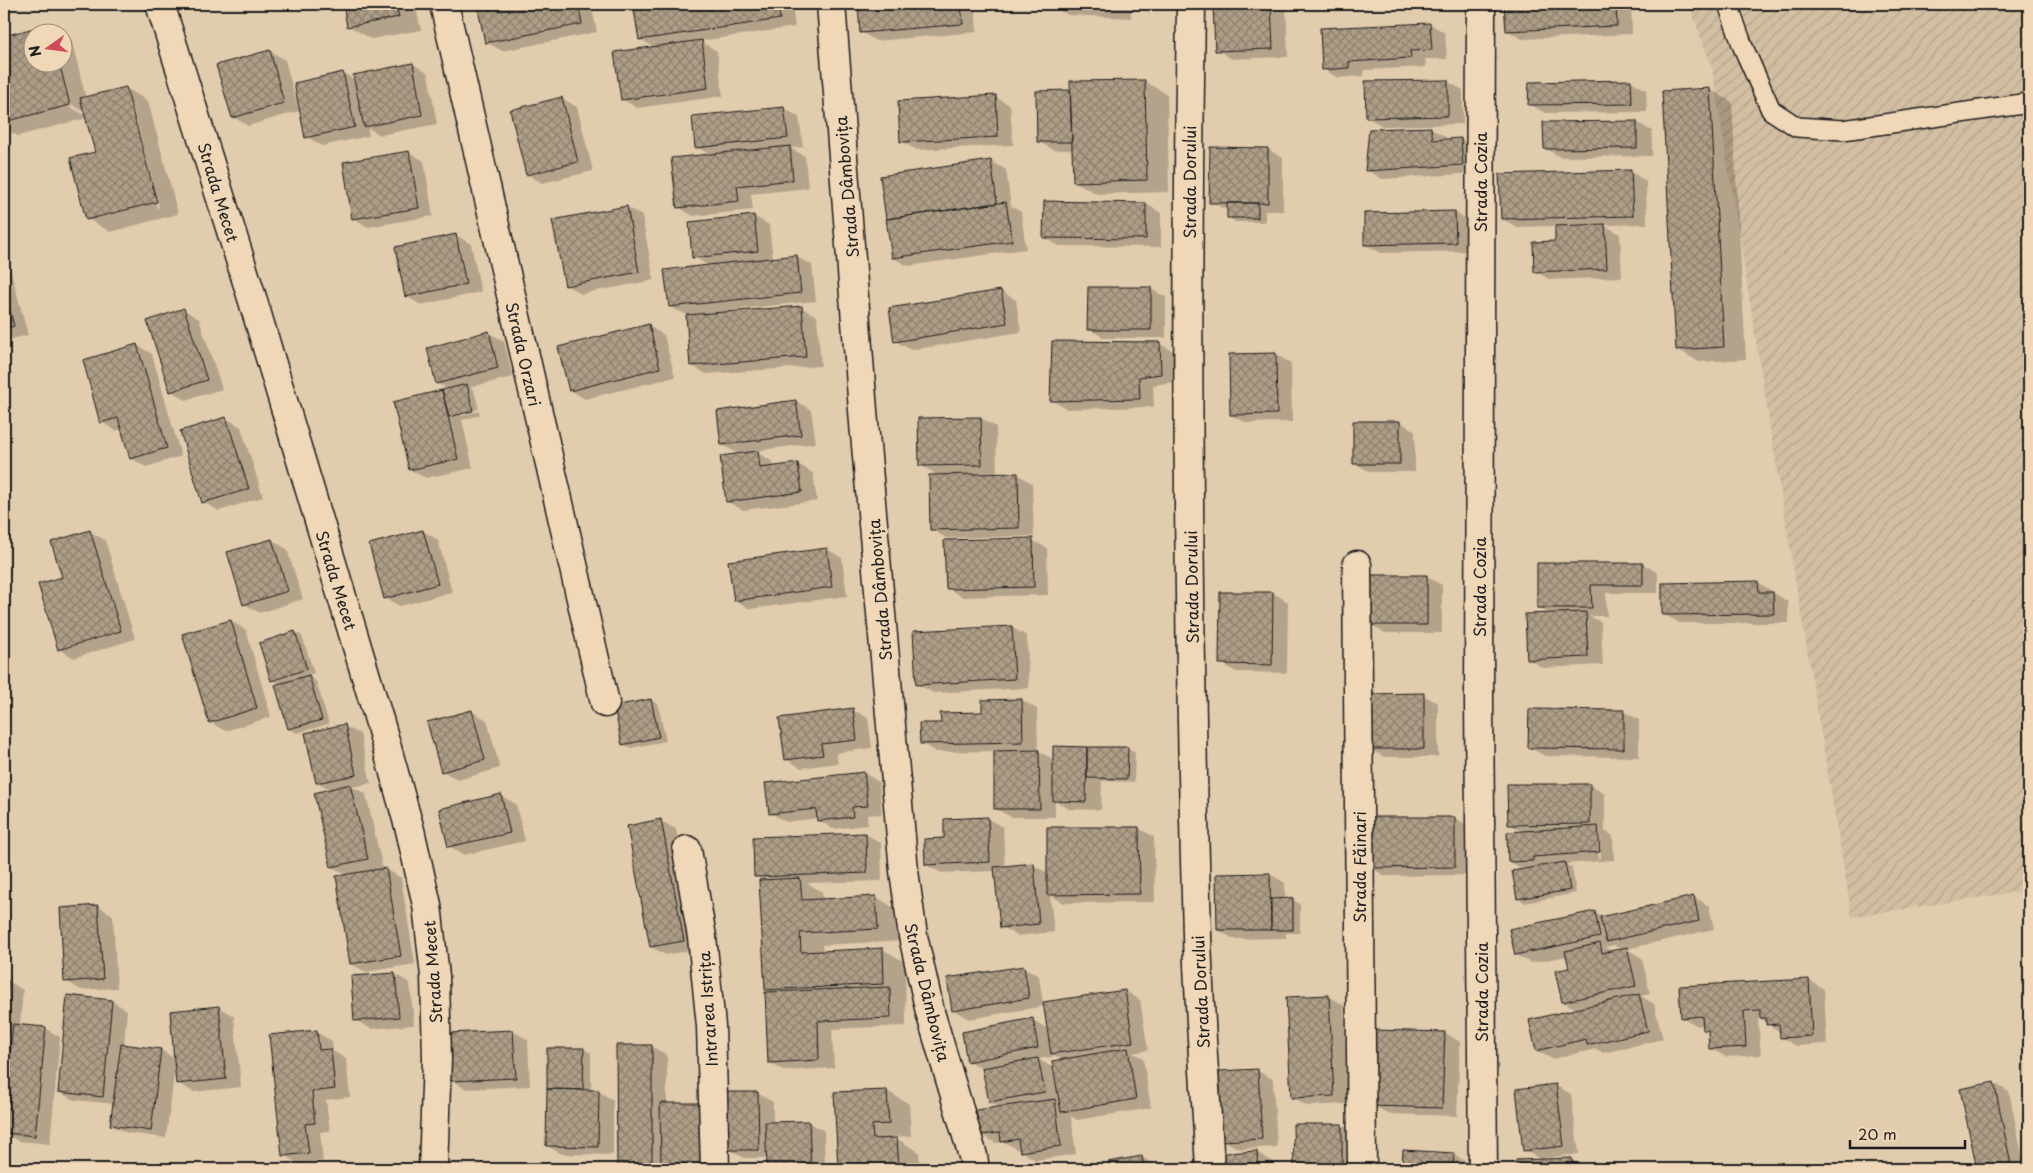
<svg xmlns="http://www.w3.org/2000/svg" width="2033" height="1173" viewBox="0 0 2033 1173" font-family="'Playpen Sans',sans-serif">
<style>
.industrial{fill:url(#industrial-furrows)}
.shadow{fill:#0003;fill-rule:evenodd}
.building{fill:url(#building-cross-hatch);stroke:#1c1c1c}
.lines{fill:none;stroke-linecap:round;stroke-linejoin:round}
.service-casing{stroke:#1c1c1c;stroke-width:22}
.minor-casing{stroke:#1c1c1c;stroke-width:31}
.service{stroke:#efd7b7;stroke-width:19}
.minor{stroke:#efd7b7;stroke-width:28}
.labels{text-anchor:middle;dominant-baseline:central;stroke-width:5;stroke-linejoin:round;paint-order:stroke}
.street-label{font-size:16px;fill:#1c1c1c;stroke:#efd7b7}
</style>
<defs>
<pattern id="industrial-furrows" width="10" height="10" patternUnits="userSpaceOnUse" patternTransform="scale(1.25)"><rect width="10" height="10" fill="#d2bea2"/><path d="M-1 1l2-2M0 10L10 0M9 11l2-2" fill="none" stroke="#b4a38b"/></pattern>
<pattern id="building-cross-hatch" width="8" height="8" patternUnits="userSpaceOnUse" patternTransform="scale(1.25)"><rect width="8" height="8" fill="#ae9e87"/><path d="M0 0l8 8M0 8l8-8" fill="none" stroke="#8d806e"/></pattern>
</defs>
<rect width="100%" height="100%" fill="#e2ccae"/>
<filter id="ink" filterUnits="userSpaceOnUse"><feTurbulence type="fractalNoise" baseFrequency=".02" numOctaves="2"/><feDisplacementMap in="SourceGraphic" scale="10" xChannelSelector="R" yChannelSelector="G"/><feConvolveMatrix kernelMatrix="1 2 1 2 8 2 1 2 1" color-interpolation-filters="sRGB"/></filter>
<g filter="url(#ink)">
<path class="industrial" d="M1689 4H2029V890L1852 917 1783 507 1712 68Z"/>
<path class="shadow" d="M344 4H415L421 30 371 39 349 26Z
M478 4H591L597 32 502 51 486 42Z
M634 4H792L795 27 700 41 717 51 723 96 637 108 622 99 655 48 640 39Z
M859 4H975L977 32 876 41 861 32Z
M1048 4H1131V18L1068 15Z
M1214 4H1286L1288 57 1232 59 1217 50Z
M1318 4H1367V9L1324 7Z
M1506 4H1631L1632 34 1522 39 1507 30Z
M1430 24 1445 33 1447 59H1425L1426 67 1364 70V76L1338 78 1323 69Z
M48 25 61 32H32V62H62V33L71 38 86 98 126 88 148 101 178 214 110 232 88 219 97 153 87 118 18 136 4 128V37ZM65 101 86 113V116L64 103ZM129 104H132L159 207 157 208Z
M270 51 285 60 299 111 248 126 233 117Z
M413 64 428 73 437 124 380 135 368 128 369 136 322 146 307 137 343 73 356 81Z
M1144 81 1167 94 1169 192 1097 194 1074 181 1073 150H1054L1039 142 1070 91Z
M1447 81 1463 90V124L1382 126 1367 117Z
M1631 81 1646 90 1647 112 1545 113 1529 104Z
M1709 89 1732 102 1746 359 1699 362 1677 349Z
M995 97 1010 105 1013 145 917 150 902 142Z
M562 98 577 107 593 171 542 183 527 174Z
M784 108 799 117 803 147 790 148 805 156 808 188 751 194 753 210 693 216 678 207 711 155 696 147 693 117Z
M1637 122 1652 131V156L1560 157 1545 148Z
M1430 128 1446 137V140L1461 139 1476 148 1478 173 1382 179 1367 170Z
M1211 149H1268L1283 158V211H1265V222H1236L1228 217V211L1211 202Z
M409 152 424 161 433 216 368 227 353 218Z
M991 161 1006 170 1011 206 1021 212 1026 249 908 266 893 258 881 177Z
M1631 172 1646 181 1647 224 1604 225 1620 234 1622 277 1550 280 1535 271 1557 242 1556 226 1517 227 1502 219Z
M1045 203 1146 204 1161 213V247L1059 246 1044 237Z
M627 207 642 216 654 280 581 294 566 285Z
M1455 212 1470 221V251L1381 253 1366 245Z
M754 216 769 225 773 259 797 257 812 265 816 301 731 310 732 313 802 308 817 316 821 366 706 374 691 365 687 315 670 307 709 266 694 257Z
M456 235 471 244 481 292 421 305 406 296Z
M4 264 10 268 28 335 4 341Z
M1151 289 1166 297V338H1104L1089 329Z
M1001 291 1016 300 1021 332 911 350 895 341Z
M184 310 199 319 222 389 186 400 171 391Z
M649 326 664 335 675 377 585 399 570 390Z
M489 333 504 341 513 377 470 387 474 390 479 409 461 413V416L479 411 480 415 462 420 473 468 426 478 410 470 394 403 449 390 437 383Z
M1160 344 1175 352 1176 382 1153 385 1154 407 1067 409 1051 400Z
M137 345 152 354 181 456 146 467 131 458 122 429 116 431 101 422Z
M1275 354 1291 363 1292 422 1247 423 1231 415Z
M796 401 811 410 816 443 755 451 773 462 774 467 798 464 813 473 817 501 743 510 727 502 741 455 722 445Z
M226 418 241 427 263 497 219 511 203 502Z
M981 418 996 427 997 475 1017 474 1032 483 1034 536 946 538 931 529 939 476 920 465Z
M1400 422 1415 431V472H1370L1354 463Z
M89 531 105 540 135 639 74 658 59 649 63 577Z
M423 531 438 540 452 592 400 606 385 598Z
M272 540 287 549 303 599 260 613 244 604Z
M1032 540 1047 548 1048 595 963 597 947 588Z
M827 549 842 558 847 596 750 609 735 600Z
M1538 564H1643L1658 573V593H1606L1607 616H1589L1601 622 1603 665 1543 668 1528 659 1551 615 1538 607Z
M1426 576 1442 585V633H1385L1370 624Z
M1758 582 1788 602 1789 623H1679L1664 614Z
M1273 593 1288 602 1287 673 1236 672 1221 663Z
M231 621 246 630 271 717 225 731 210 722Z
M1011 627 1027 636 1029 688 933 693 917 684Z
M295 632 302 636 314 673 307 676 316 681 329 724 297 733 289 729 281 685 272 680Z
M1423 695 1438 703V757H1384L1369 749Z
M650 700 658 704 666 741 631 748 623 744Z
M1022 700 1037 709 1038 751 1055 760V747L1128 748 1135 753 1134 782 1102 781 1101 810 1069 809 1055 801V817H1011L996 809 995 751 936 752 921 743 942 724 983 713Z
M853 710 868 718 872 748 836 753 838 763 801 768 786 759Z
M1530 710 1624 711 1639 720V757L1545 756 1530 748Z
M471 711 487 720 500 768 458 780 442 771Z
M344 726 360 734 371 783 352 787 366 794 383 870 386 869 401 878 415 964 366 972 351 964 348 875 332 867 331 790 317 782Z
M864 773 879 782 882 814 867 815 868 825 833 829 818 820V818L786 822 770 813Z
M1589 785 1605 794V831L1613 836 1614 860 1565 864 1572 868 1576 893 1525 903 1518 898 1525 870 1510 862 1523 832 1509 824ZM1597 835H1600L1601 858 1599 859Z
M501 796 516 804 525 841 464 855 449 846Z
M1455 818 1470 827V875L1385 876 1370 867Z
M988 819 1003 827 1005 867 1033 865 1049 874 1139 828 1154 837 1155 902 1064 903 1050 895 1054 932 1017 936 1002 927 996 871 942 873 926 865 946 839Z
M661 821 676 829 699 949 666 955 651 947Z
M866 834 881 843 882 881 807 883 822 892 823 900 876 897 898 910 900 941 822 945 823 952 882 949 905 962 906 1026 832 1029 834 1068 784 1071 769 1062 773 993 766 989 764 881 755 876Z
M1270 874 1285 883V900H1293L1300 904V933H1286V938L1233 939 1218 930Z
M1694 897 1709 906 1714 929 1627 949 1642 958 1650 994 1641 996 1654 1004 1663 1039 1603 1053 1596 1049 1552 1059 1537 1051 1578 1010 1563 1002 1570 969 1567 956 1531 963 1516 955 1594 913 1603 917ZM1614 945 1622 950 1613 952 1605 947Z
M98 906 113 915 117 988 81 990 66 981Z
M1023 967 1039 976 1043 1003 1125 991 1140 1000 1148 1050 1133 1053 1143 1058 1151 1108 1077 1120 1071 1116 1076 1154 1036 1160 1021 1151 1020 1149 1018 1150 1005 1142 996 1143 981 1135 1001 1108 990 1102 984 1070 969 1061 1033 1020 1048 1029 1045 1006 969 1019 953 1010ZM1052 1054 1063 1060 1055 1069 1038 1059 1053 1057Z
M395 974 410 983 414 1025 371 1029 355 1020 352 977Z
M1809 980 1824 989 1827 1044 1796 1046 1781 1037V1032L1767 1024V1021L1758 1019 1761 1055 1726 1057 1710 1048 1709 1032 1704 1029V1025L1697 1026 1682 1017Z
M4 981H8L23 990 20 1026 45 1028 60 1037 50 1144 18 1141 4 1133 12 1045 4 1044Z
M1328 996 1344 1005 1348 1104 1307 1106 1292 1097Z
M112 1001 127 1010 124 1045 161 1050 175 1059 219 1008 234 1016 241 1087 193 1092 178 1083 175 1067 166 1138 127 1133 111 1125 114 1104 74 1100 59 1092Z
M513 1031 528 1040 530 1086 466 1089 451 1080 449 1034Z
M316 1032 332 1041 333 1051 346 1059 350 1097 326 1100 330 1131 320 1132 323 1161 299 1164 283 1155Z
M1445 1033 1460 1042 1457 1116 1388 1114 1373 1105Z
M651 1046 667 1055V1104L717 1169H618V1047Z
M584 1049 591 1053V1091H598L613 1100V1155L562 1154 547 1146Z
M1258 1071 1273 1079 1277 1147 1239 1149 1223 1140Z
M1994 1083 2009 1092 2025 1169H1978L1962 1090Z
M1555 1085 1571 1094 1579 1154 1544 1158V1160H1572L1587 1169H1517V1161L1542 1160 1524 1150Z
M887 1091 909 1104 911 1136 894 1137 919 1152 920 1169H839L835 1093Z
M757 1093 773 1102V1123L809 1122 824 1131 825 1169H768V1158H744L728 1149Z
M1295 1125H1342L1357 1134V1169H1295Z
M1405 1151 1454 1155 1469 1163V1169H1403Z
M1256 1152 1272 1161V1169H1227L1226 1154Z
M1142 1157 1157 1166V1169H1111L1109 1163Z"/>
<path class="building" d="M343 4H396L399 17 347 27Z
M477 4H578L582 24 485 43Z
M633 4H778L780 19 639 40Z
M858 4H961L963 24 860 33Z
M1057 4H1109V6Z
M1213 4H1271L1273 49 1215 51Z
M1504 4H1616L1617 26 1506 31Z
M1430 23 1432 50 1410 51 1411 58 1349 62V68L1322 70 1320 28Z
M49 24 51 32H32V62H59L70 105 4 122V36Z
M702 40 708 88 621 100 614 52Z
M270 50 284 103 232 118 216 65Z
M413 63 422 115 364 127 353 75Z
M343 72 355 127 305 138 294 83Z
M1145 80 1147 180 1073 182 1070 81Z
M1448 80V116L1366 118 1365 81Z
M1631 80 1632 104 1528 105 1529 82Z
M126 87 157 202 86 220 70 158 95 152 80 98Z
M1710 88 1724 347 1676 350 1662 91Z
M1070 90 1072 142H1037L1036 91Z
M996 95 998 137 900 142 898 101Z
M562 97 578 162 526 175 510 110Z
M784 107 788 138 695 148 692 116Z
M1637 121V148L1544 149 1543 122Z
M1431 127 1433 140 1461 138 1463 165 1365 171 1369 129Z
M790 146 793 180 737 186 739 201 677 208 671 158Z
M1210 147 1268 148V203H1209Z
M409 151 419 208 352 219 343 162Z
M991 160 997 203 886 219 880 176Z
M1631 170 1633 216 1501 219 1499 174Z
M1044 201 1146 203V239L1043 238Z
M1006 202 1012 241 892 258 886 219Z
M1227 203H1258V218H1227Z
M627 206 639 272 565 286 552 220Z
M1455 211 1456 243 1364 245V213Z
M754 215 758 251 692 258 689 222Z
M1605 224 1607 269 1534 272 1533 242 1555 241V226Z
M456 234 466 284 405 297 395 247Z
M797 255 801 293 669 307 664 270Z
M1088 287H1151V330H1087Z
M4 289 14 326 4 329Z
M1001 290 1007 323 894 342 889 308Z
M802 306 806 357 690 366 686 315Z
M184 308 207 380 170 392 147 321Z
M649 324 660 368 569 391 558 347Z
M489 331 498 368 436 384 427 348Z
M1052 341 1160 342 1161 374 1139 377 1140 399 1050 401Z
M137 344 167 448 130 459 118 418 100 423 83 360Z
M1276 353 1277 414 1230 415 1229 354Z
M467 384 473 411 449 417 442 390Z
M442 390 458 459 409 470 393 402Z
M796 400 801 435 721 445 717 411Z
M226 417 249 489 202 503 180 431Z
M981 417 982 465 919 466 918 418Z
M1353 421H1400V464H1353Z
M758 451 760 468 798 463 802 492 726 502 720 456Z
M1018 473 1019 528 930 530 929 475Z
M90 530 121 631 58 650 38 584 62 577 51 542Z
M423 530 438 584 384 599 369 544Z
M1033 538 1034 587 946 589 944 540Z
M272 539 288 591 243 605 227 552Z
M827 548 832 587 734 601 728 561Z
M1537 563H1643V585H1591L1592 608H1537Z
M1369 575H1427V625H1369Z
M1758 581 1759 592H1773L1774 614 1662 615V583Z
M1220 592H1273L1272 665 1219 664Z
M1586 612 1588 657 1527 660 1525 614Z
M231 620 257 708 209 723 182 634Z
M1012 626 1015 679 916 685 913 631Z
M295 631 307 669 271 681 259 643Z
M309 675 322 720 288 729 275 685Z
M1424 693V749H1367V694Z
M651 699 659 737 622 745 614 706Z
M1022 699 1023 742 920 744 919 723H941L940 713 982 712V700Z
M853 708 857 740 821 744 823 755 785 760 779 718Z
M1529 709 1624 710V749L1528 748Z
M472 710 485 760 441 772 427 722Z
M345 724 356 775 316 783 305 733Z
M1053 746 1087 747 1086 802 1053 801Z
M1087 747H1128L1127 779 1087 778Z
M1039 750 1040 809H994V751Z
M864 772 868 806 852 807 853 817 817 821 816 809 769 814 765 783Z
M350 784 368 859 331 867 314 793Z
M1507 784H1590V824L1508 825Z
M501 794 510 833 448 847 439 809Z
M988 817 990 862 925 865 924 839 944 838V819Z
M1368 817H1455V867L1369 868Z
M661 819 684 941 650 947 627 826Z
M1598 826 1600 852 1533 857V861L1508 862 1507 832Z
M1047 827H1139L1140 894 1047 895Z
M866 833 867 873 754 877 753 837Z
M1565 862 1570 890 1517 899 1512 871Z
M1034 863 1039 924 1000 928 994 867Z
M386 868 401 956 350 964 336 876Z
M1270 873 1271 930H1217L1216 874Z
M800 878 802 900 876 896 878 929 800 933 801 952 883 948 884 984 765 990 759 880Z
M1694 896 1699 921 1606 942 1600 917Z
M1293 898V930H1271V899Z
M98 905 103 979 64 982 60 908Z
M1595 911 1600 937 1515 955 1509 929Z
M1600 943 1602 953 1627 947 1636 986 1562 1002 1555 971 1569 968 1565 951Z
M1024 966 1029 998 952 1011 947 978Z
M395 973 399 1017 354 1021 351 976Z
M1809 979 1812 1036 1780 1038 1779 1024 1766 1025V1018H1760V1010L1744 1011 1746 1047 1709 1049 1708 1030H1703L1702 1016 1681 1018 1679 986Z
M4 980H8L4 1036Z
M890 987 891 1018 818 1021 819 1060 768 1063 765 992Z
M1125 990 1133 1042 1051 1054 1043 1002Z
M1639 994 1648 1031 1587 1045 1586 1039 1536 1051 1529 1020Z
M67 995 112 1000 103 1097 58 1092Z
M1329 995 1334 1096 1291 1098 1286 997Z
M219 1006 226 1079 176 1084 170 1011Z
M1033 1018 1038 1048 967 1062 962 1032Z
M13 1024 46 1027 35 1136 4 1133V1113Z
M317 1030 319 1050 331 1049 335 1089 312 1092 315 1123 305 1124 309 1153 282 1156 269 1035Z
M513 1030 516 1078 450 1081 448 1033Z
M1374 1030 1445 1032 1442 1108 1372 1106Z
M121 1044 161 1049 151 1131 110 1125Z
M616 1045H652V1169H617Z
M547 1048H584L583 1090 547 1089Z
M1128 1048 1136 1099 1061 1112 1052 1061Z
M1038 1058 1045 1092 989 1102 982 1068Z
M1258 1069 1262 1139 1222 1141 1219 1071Z
M1994 1082 2012 1169H1977L1960 1089Z
M1556 1084 1564 1146 1523 1151 1516 1089Z
M547 1089 599 1090 598 1147 546 1146Z
M887 1090 889 1124 872 1125 873 1139 897 1138 899 1169H838L834 1092Z
M726 1092H758L759 1150H727Z
M1055 1099 1061 1146 1020 1152 1018 1139 1001 1142 1000 1133 980 1135 976 1110Z
M660 1103H702V1169H661Z
M809 1121 811 1169H767L765 1122Z
M1293 1124H1342V1169H1294Z
M1403 1150 1454 1153 1453 1169H1402Z
M1257 1151 1258 1169H1226L1225 1153Z
M1142 1156 1144 1169H1109L1108 1162Z
M1572 1158 1573 1169H1516V1160Z"/>
<g class="lines">
<defs>
<path id="service" d="M1728 4 1743 47 1771 110 1797 127 1843 130 2029 103"/>
<path id="minor" d="M160 4 253 301 380 723 410 830 427 905 435 976 437 1059 433 1169
M444 4 605 703
M831 4 864 423 904 871 913 936 930 1012 973 1156 975 1169
M1191 4C1186 314 1188 625 1197 935 1199 1013 1206 1091 1210 1169
M1481 4 1479 701 1483 1169
M1357 565 1362 1169
M687 850 702 937 711 1026 715 1169"/>
</defs>
<use href="#service" class="service-casing"/>
<use href="#minor" class="minor-casing"/>
<use href="#service" class="service"/>
<use href="#minor" class="minor"/>
</g>
</g>
<g class="labels">
<g class="street-label">
<text transform="translate(1189 182) rotate(-90)">Strada Dorului</text>
<text transform="translate(1480 182) rotate(-90)">Strada Cozia</text>
<text transform="translate(846 187) rotate(-95)">Strada Dâmbovița</text>
<text transform="translate(219 192) rotate(73)">Strada Mecet</text>
<text transform="translate(524 354) rotate(77)">Strada Orzari</text>
<text transform="translate(337 580) rotate(73)">Strada Mecet</text>
<text transform="translate(1191 587) rotate(-91)">Strada Dorului</text>
<text transform="translate(1479 587) rotate(-90)">Strada Cozia</text>
<text transform="translate(879 590) rotate(-95)">Strada Dâmbovița</text>
<text transform="translate(1359 867) rotate(-90)">Strada Făinari</text>
<text transform="translate(432 972) rotate(-94)">Strada Mecet</text>
<text transform="translate(928 992) rotate(76)">Strada Dâmbovița</text>
<text transform="translate(1200 992) rotate(-93)">Strada Dorului</text>
<text transform="translate(1481 992) rotate(-90)">Strada Cozia</text>
<text transform="translate(707 1009) rotate(-94)">Intrarea Istrița</text>
</g>
</g>
<rect width="2033" height="1173" fill="none" stroke="#efd7b7" stroke-width="20"/>
<rect x="10" y="10" width="2013" height="1153" fill="none" stroke="#1c1c1c" stroke-width="2" filter="url(#ink)"/>
<g transform="translate(48 48) rotate(256)"><circle r="24" fill="#efd7b7" stroke="#9b8c79"/>
<path d="M0-4L9 19L0 12L-9 19Z" fill="#d1495b"/>
<text y="-8" font-size="14" font-weight="bold" text-anchor="middle" fill="#1c1c1c">N</text>
</g>
<path d="M1850 1140v8h115v-8" fill="none" stroke="#1c1c1c" stroke-width="2.5"/>
<text x="1858" y="1140" font-size="15" fill="#1c1c1c" stroke="#efd7b7" stroke-width="4" paint-order="stroke">20 m</text>
</svg>
